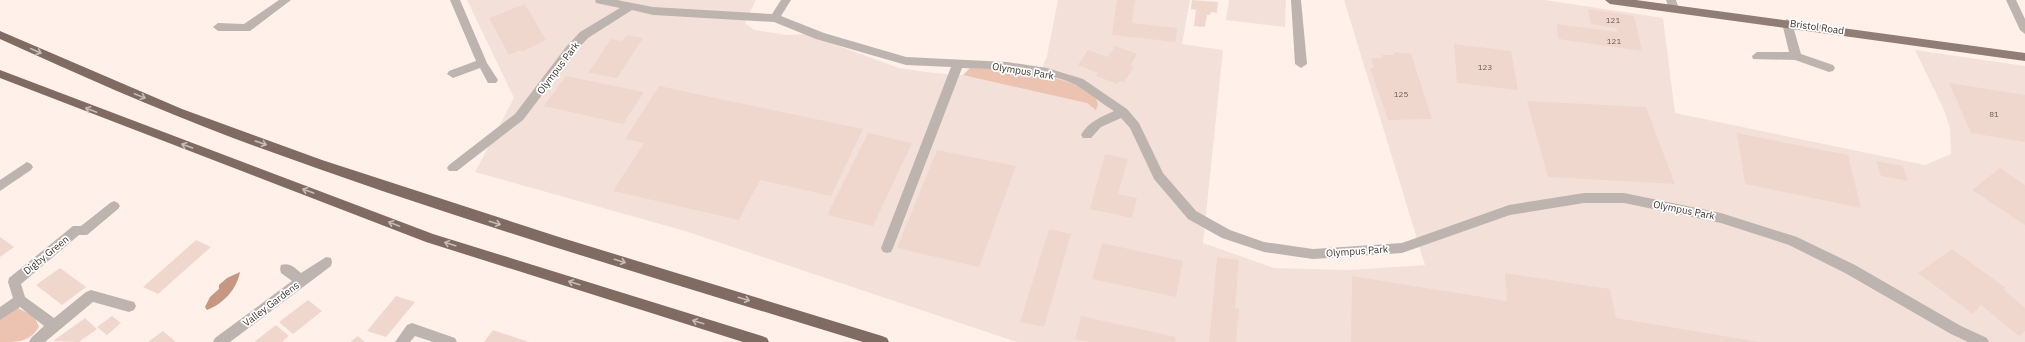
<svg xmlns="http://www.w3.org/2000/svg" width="2025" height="342" viewBox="0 0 2025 342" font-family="'IBM Plex Sans',sans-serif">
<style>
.built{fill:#f3e1d9}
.green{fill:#ecc2b0}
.water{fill:#c69783}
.building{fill:#efd7cd}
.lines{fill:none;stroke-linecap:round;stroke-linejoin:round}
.minor{fill:#beb4af;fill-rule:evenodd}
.major{fill:#907e76;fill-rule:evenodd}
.highway{fill:#806b62;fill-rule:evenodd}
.oneway{stroke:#c6bcb8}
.labels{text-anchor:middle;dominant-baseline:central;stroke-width:3.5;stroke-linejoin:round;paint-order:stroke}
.number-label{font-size:8px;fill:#685b56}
.street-label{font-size:10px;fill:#3b322e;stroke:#fff}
</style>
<rect width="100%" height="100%" fill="#fff0ea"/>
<path class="built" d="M467 0H756L745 23 754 30 788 35 806 34 899 68 934 73 1037 81 1047 56 1058 0H1190L1182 44 1223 50 1203 243 1274 268 1349 270 1425 265 1344 0H1545L1663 18 1675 113 1925 165 1951 154 1950 129 1944 110 1915 50 2025 66V342H1017L685 231 475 172 514 98Z
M1229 0H1286L1285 27 1226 20Z"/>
<path class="green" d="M971 67C996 67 1092 76 1098 104L1096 110 1087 103 963 75Z
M16 307 34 316 39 327C29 342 19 342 0 342V318Z"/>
<path class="water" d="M240 272C237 289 223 304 207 310L205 307 210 297 219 289V285L227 278Z"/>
<path class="building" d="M1117 0H1135L1132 23 1177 28 1176 42 1112 35Z
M1192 0 1218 2 1217 13 1211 12 1210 15H1207L1205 27 1194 26 1196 10 1191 9Z
M525 4 546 40 522 52 521 50 509 55 489 18Z
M1588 9 1634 16 1642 51 1558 39 1557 24 1617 32 1616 28 1591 24Z
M627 35 643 38 617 78 588 73 611 39 622 41Z
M1454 44 1511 51 1518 90 1457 83Z
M1115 46 1137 54 1130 66 1134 67 1124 82 1120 81 1117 84 1096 76 1098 73 1078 65 1088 50 1108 57Z
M1394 52 1411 54 1432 119 1388 120 1370 68H1374L1371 58H1382V55H1394Z
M566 76 644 92 623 124 544 106Z
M1949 83 2025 95V142L1971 133Z
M659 86 863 129 831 196 760 180 739 220 613 191 644 143 625 139Z
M1527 101 1646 107 1675 184 1548 177Z
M868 133 912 143 873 226 827 215Z
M1737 133 1848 155 1861 208 1745 184Z
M937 150 1016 166 979 267 897 248Z
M1105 154 1128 159 1118 194 1137 198 1132 218 1090 209Z
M1876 161 1903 166 1908 181 1881 176Z
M2000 168 2025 185V225L1972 190Z
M1049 229 1071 234 1044 327 1020 322Z
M0 237 14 247 0 257Z
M196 240 211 247 158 294 143 287Z
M1102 243 1183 261 1176 297 1092 279Z
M1952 249 2006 288 2003 289 2025 308V331L2019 336 1981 305 1973 314 1918 273Z
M1217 257 1239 260 1235 308 1239 309 1236 342H1209Z
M60 268 86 287 62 305 36 285Z
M1505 273 1610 289 1616 318 1759 342H1351L1352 276 1507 301Z
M396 296 415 302 386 337 367 331Z
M308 300 322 311 293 334 279 322Z
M112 316 121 323 107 335 97 327Z
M1081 316 1176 337 1175 342H1090L1075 339Z
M85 318 97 329 79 342 53 341Z
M276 325 289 336 282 342H254Z
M493 330 529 342H484Z
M163 331 176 342H148Z
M358 336 365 342H350Z"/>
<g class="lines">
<path class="minor" d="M279 0H291L250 31H218L213 27 218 23 244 24Z
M450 0H460L487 63 498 80 496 83H488L480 68 453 78 447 74 449 71 476 61Z
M595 0H617L653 7 772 14 781 0H791L781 16 824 33 906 57 1007 62 1047 68 1083 79 1127 109 1139 123 1163 173 1196 211 1230 230 1264 242 1313 249 1402 243 1509 205 1584 193H1624L1721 213 1797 237 1855 265 1961 326 1987 338 1989 342H1968L1951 334 1845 273 1789 245 1721 223 1624 203H1584L1510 215 1402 253 1313 259 1264 252 1222 238 1188 219 1154 179 1130 128 1121 118 1101 127 1091 138H1083L1081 135C1088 122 1101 117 1114 111 1101 103 1089 93 1076 85 1047 70 995 69 962 68L893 248 891 252 887 253 883 252 881 248 951 67 906 65 816 39 774 22 653 15 632 10 588 38 574 53 523 120 457 171H449L447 168 449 165 515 114 566 47 580 32 620 8 596 3Z
M1291 0H1301L1307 64 1301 68 1295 64Z
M1666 0H1676L1679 9 1678 12H1670Z
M2006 0H2016L2025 19V34L2020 30Z
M1787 19 1792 23 1801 54 1833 65 1835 68 1833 71 1829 72 1795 60 1753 59 1752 56 1757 52H1789L1782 23Z
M27 162 31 164 33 167 31 170 0 191V180Z
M114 201 118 203 120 206 118 209 87 235H79L21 284 25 297 54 318 86 292 91 290 134 302 136 306 134 310 129 312 93 302 45 342H29L31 338 44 326 20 307 0 320V307L13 298 8 282 9 278 73 226H81L110 203Z
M326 257 331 258 332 262 331 266 230 342H213L215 338 292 281 281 273 280 269 281 265C290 262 295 268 301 273Z
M412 323 455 338 457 342H433L415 336 410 342H395L407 325Z"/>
<path class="major" d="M1605 0H1636L2025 53V61L1610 4Z"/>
<path class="highway" d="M0 31 182 109 322 160 559 237 882 336 887 338 889 342H863C652 277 440 215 233 138 154 108 77 74 0 39Z
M0 70 433 234 762 336 767 338 769 342H743L426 242 0 78Z"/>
</g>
<defs><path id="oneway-shaft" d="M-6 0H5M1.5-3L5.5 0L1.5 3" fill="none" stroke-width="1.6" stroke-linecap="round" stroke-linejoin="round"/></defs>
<g class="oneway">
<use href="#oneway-shaft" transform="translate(36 51) rotate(24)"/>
<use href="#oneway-shaft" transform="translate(140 96) rotate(22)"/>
<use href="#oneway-shaft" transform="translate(91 110) rotate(-159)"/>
<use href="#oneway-shaft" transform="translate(261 143) rotate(19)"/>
<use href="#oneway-shaft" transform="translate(187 146) rotate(-160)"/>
<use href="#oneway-shaft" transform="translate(308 191) rotate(-160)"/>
<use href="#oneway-shaft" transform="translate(495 223) rotate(17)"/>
<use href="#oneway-shaft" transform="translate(394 224) rotate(-159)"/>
<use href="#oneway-shaft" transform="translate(450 244) rotate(-163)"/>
<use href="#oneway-shaft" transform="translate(620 261) rotate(17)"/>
<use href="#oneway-shaft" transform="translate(574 283) rotate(-163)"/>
<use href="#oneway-shaft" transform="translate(744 299) rotate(17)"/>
<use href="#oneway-shaft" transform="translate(698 322) rotate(-163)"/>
</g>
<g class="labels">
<g class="number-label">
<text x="1613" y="20">121</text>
<text x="1614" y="41">121</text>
<text x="1485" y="67">123</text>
<text x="1401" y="94">125</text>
<text x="1994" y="114">81</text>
</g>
<g class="street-label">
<text transform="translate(1817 27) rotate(8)">Bristol Road</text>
<text transform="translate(558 68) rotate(-53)">Olympus Park</text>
<text transform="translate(1023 71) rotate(9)">Olympus Park</text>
<text transform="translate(1684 210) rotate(11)">Olympus Park</text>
<text transform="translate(1357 251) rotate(-4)">Olympus Park</text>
<text transform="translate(46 255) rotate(-39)">Digby Green</text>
<text transform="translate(271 304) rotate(-37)">Valley Gardens</text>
</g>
</g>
</svg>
